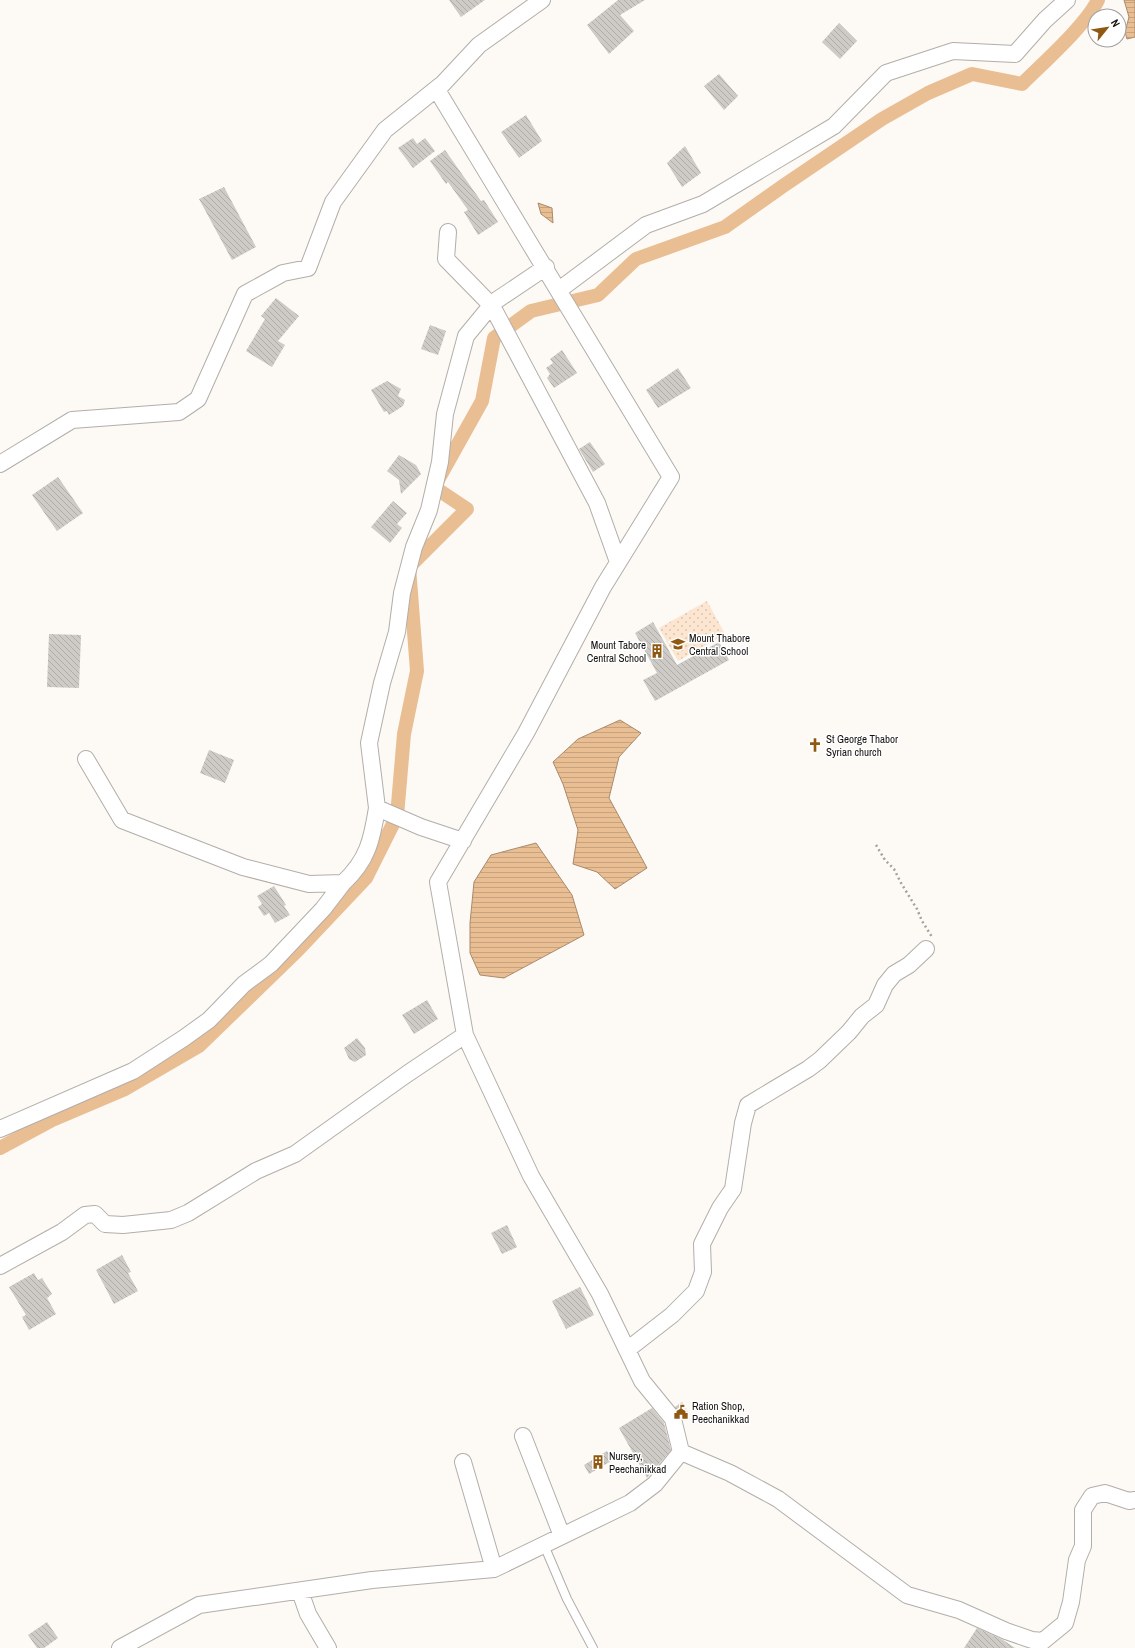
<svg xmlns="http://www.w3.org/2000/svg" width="1135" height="1648" viewBox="0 0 1135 1648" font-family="'Archivo Narrow',sans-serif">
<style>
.park{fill:url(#park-dots)}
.water{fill:url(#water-rules);stroke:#a98a6c}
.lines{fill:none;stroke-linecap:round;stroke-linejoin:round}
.canal{stroke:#e9be93;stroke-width:14}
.building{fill:url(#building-back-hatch)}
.service-casing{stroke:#b2aeaa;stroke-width:10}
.minor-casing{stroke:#b2aeaa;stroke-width:18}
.path{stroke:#a3a09d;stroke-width:2.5;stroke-dasharray:2 3;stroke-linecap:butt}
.service{stroke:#fff;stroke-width:8}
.minor{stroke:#fff;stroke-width:16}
.labels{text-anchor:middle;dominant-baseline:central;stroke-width:3;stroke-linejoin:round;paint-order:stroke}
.poi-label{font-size:11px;fill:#141211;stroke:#fff;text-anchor:start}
</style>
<defs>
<pattern id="park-dots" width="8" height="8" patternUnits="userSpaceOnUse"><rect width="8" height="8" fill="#fce6d1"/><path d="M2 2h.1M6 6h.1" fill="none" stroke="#d7c4b2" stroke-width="1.8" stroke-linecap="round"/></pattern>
<pattern id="water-rules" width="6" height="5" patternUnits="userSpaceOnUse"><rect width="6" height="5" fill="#e9be93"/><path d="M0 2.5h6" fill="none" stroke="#c7a27e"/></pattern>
<pattern id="building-back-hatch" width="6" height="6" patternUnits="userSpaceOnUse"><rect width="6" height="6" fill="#cecac6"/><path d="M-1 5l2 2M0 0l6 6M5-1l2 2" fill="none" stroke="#b0aca9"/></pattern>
</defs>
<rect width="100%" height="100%" fill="#fdf9f5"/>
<path class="park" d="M707 601 725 634 678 661 659 628Z"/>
<path class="water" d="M1124 0H1135V37L1127 39 1125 32 1129 17Z
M538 203 552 208 553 223 541 214Z
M620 720 641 733 619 757 609 798 647 868 615 889 597 872 573 864 578 830 563 784 553 762 578 739Z
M536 843 572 895 584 935 504 978 480 975 470 953V923L474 882 491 855Z"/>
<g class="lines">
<path class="canal" d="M0 1148 52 1120 125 1089 199 1046 298 950 366 878 397 816 404 734 417 671 409 567 467 509 434 487 482 401 494 338 531 311 598 295 636 259 725 227 783 186 882 119 928 93 972 74 1022 84C1043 63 1086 25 1098 0"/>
</g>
<path class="building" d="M449 0H485L461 17Z
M618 0H645L620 15 634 31 609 54 587 25Z
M839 23 857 41 840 59 822 42Z
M719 74 738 96 724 110 704 86Z
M526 115 542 141 519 158 501 132Z
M413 138 417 144 425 138 435 151 413 168 398 148Z
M685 146 701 173 682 187 667 163Z
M445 150 481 201 484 200 498 222 478 235 464 212 468 210 448 182 446 184 430 161Z
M224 187 256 247 232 260 199 199Z
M276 298 299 316 278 341 285 345 272 367 246 351 265 319 261 316Z
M430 325 446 331 438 355 421 349Z
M562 350 577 373 554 388 547 378 550 374 546 368 553 363 550 359Z
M678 368 691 388 658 408 646 390Z
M387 381 401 389 398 396 405 400 403 406 389 415 387 411 384 412 371 390Z
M590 442 605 464 593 472 579 449Z
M399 455 416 465 421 474 401 494 399 480 387 471Z
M58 477 83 513 57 531 32 495Z
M393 501 407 513 397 524 402 528 390 543 371 527Z
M653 622 677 665 719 642 729 660 655 701 643 680 657 673 635 633Z
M49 634 81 635 79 688 47 687Z
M209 750 234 760 225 783 200 773Z
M274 886 286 905 284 906 290 915 275 923 269 913 264 916 258 907 262 904 257 896Z
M427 1000 438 1019 414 1034 402 1015Z
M357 1038 365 1048 366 1055 355 1062 349 1059 344 1048Z
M507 1225 517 1247 502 1254 491 1233Z
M122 1255 131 1272 128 1273 138 1291 114 1304 96 1270Z
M34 1273 38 1280 42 1278 52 1294 47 1298 56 1314 29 1330 22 1317 26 1315 9 1287Z
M580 1287 594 1315 566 1329 552 1301Z
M682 1402 689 1414 682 1418 675 1407Z
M652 1408 664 1423 671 1450 647 1478 619 1428Z
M607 1451 613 1460 589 1474 584 1465Z
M47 1622 58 1638 44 1648H37L28 1635Z
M977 1628 1003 1640 1015 1648H964Z"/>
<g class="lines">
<defs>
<path id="service" d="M544 1545 567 1599 593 1648"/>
<path id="minor" d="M448 232 446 259 492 306 597 503 618 562
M559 290 646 225 703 204 834 126 886 73 953 51 1015 54 1045 20 1067 0
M0 464 72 420 179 412 198 399 245 294 283 273 308 268 333 202 385 130 441 85
M86 759 122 820 243 867 309 884 343 883C368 860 372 839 377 808
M463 841 421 827 377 808 369 743 382 683 397 632 402 593 414 547 429 510 440 462 445 414 466 336 494 302 546 267
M0 1129 133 1071 184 1038 209 1020 244 984 271 964 323 909 343 883
M0 1266 62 1232 85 1215 95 1214 105 1224 123 1225 171 1220 188 1213 256 1171 295 1154 407 1074 465 1035
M627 1350 672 1315 696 1291 703 1272 702 1244 720 1208 733 1189 743 1123 748 1105 808 1069 820 1060 849 1032 862 1016 876 1005 885 985 894 974 909 965 926 949
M523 1436 562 1536
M681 1452 730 1473 778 1499 907 1595 959 1610 1006 1631 1032 1640 1043 1641 1065 1623 1071 1602 1077 1560 1083 1546V1510L1092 1496 1105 1493 1129 1501 1135 1500
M463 1462 494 1569
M300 1591 308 1614 328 1648
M120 1648 199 1605 372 1580 494 1569 630 1503 655 1484 681 1452 673 1419 642 1381 600 1294 531 1176 465 1035 438 882 526 733 603 587 671 477 437 90 479 45 542 0"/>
</defs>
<use href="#service" class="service-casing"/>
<use href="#minor" class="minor-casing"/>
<path class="path" d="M876 845 885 860 894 869 901 883 917 909 922 921 932 937"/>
<use href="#service" class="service"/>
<use href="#minor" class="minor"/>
</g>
<defs>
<symbol id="school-bare" viewBox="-9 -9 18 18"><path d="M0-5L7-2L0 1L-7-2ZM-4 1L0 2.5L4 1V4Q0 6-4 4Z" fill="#905911" stroke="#fff" stroke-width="2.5" paint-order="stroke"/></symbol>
<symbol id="building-bare" viewBox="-9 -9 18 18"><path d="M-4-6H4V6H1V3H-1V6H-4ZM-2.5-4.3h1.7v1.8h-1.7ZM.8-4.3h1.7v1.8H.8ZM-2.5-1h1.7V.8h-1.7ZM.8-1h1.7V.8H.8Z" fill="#905911" stroke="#fff" stroke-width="2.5" paint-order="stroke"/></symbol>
<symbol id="church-bare" viewBox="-9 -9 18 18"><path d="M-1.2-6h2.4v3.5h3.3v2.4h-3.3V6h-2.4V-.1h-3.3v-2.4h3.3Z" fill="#905911" stroke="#fff" stroke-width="2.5" paint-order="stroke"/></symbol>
<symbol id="civic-bare" viewBox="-9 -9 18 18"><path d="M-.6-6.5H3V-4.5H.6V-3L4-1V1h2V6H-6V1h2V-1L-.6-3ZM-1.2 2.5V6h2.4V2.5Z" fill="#905911" stroke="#fff" stroke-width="2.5" paint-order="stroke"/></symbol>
</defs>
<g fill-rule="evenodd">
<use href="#school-bare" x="668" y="634" width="20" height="20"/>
<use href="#building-bare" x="647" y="641" width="20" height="20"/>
<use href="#church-bare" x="805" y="735" width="20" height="20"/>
<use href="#civic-bare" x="671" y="1402" width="20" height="20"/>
<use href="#building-bare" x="588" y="1452" width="20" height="20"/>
</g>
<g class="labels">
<g class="poi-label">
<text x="689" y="638">Mount Thabore<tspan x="689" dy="13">Central School</tspan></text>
<text x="646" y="645" text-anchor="end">Mount Tabore<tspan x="646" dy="13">Central School</tspan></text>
<text x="826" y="739">St George Thabor<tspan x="826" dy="13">Syrian church</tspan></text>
<text x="692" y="1406">Ration Shop,<tspan x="692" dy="13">Peechanikkad</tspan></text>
<text x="609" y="1456">Nursery,<tspan x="609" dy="13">Peechanikkad</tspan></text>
</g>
</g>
<g transform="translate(1107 28) rotate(60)"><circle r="19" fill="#ffffff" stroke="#a1a0a0"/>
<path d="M0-3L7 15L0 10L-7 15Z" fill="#905911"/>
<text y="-6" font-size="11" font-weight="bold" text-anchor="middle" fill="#141211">N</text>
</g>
</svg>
